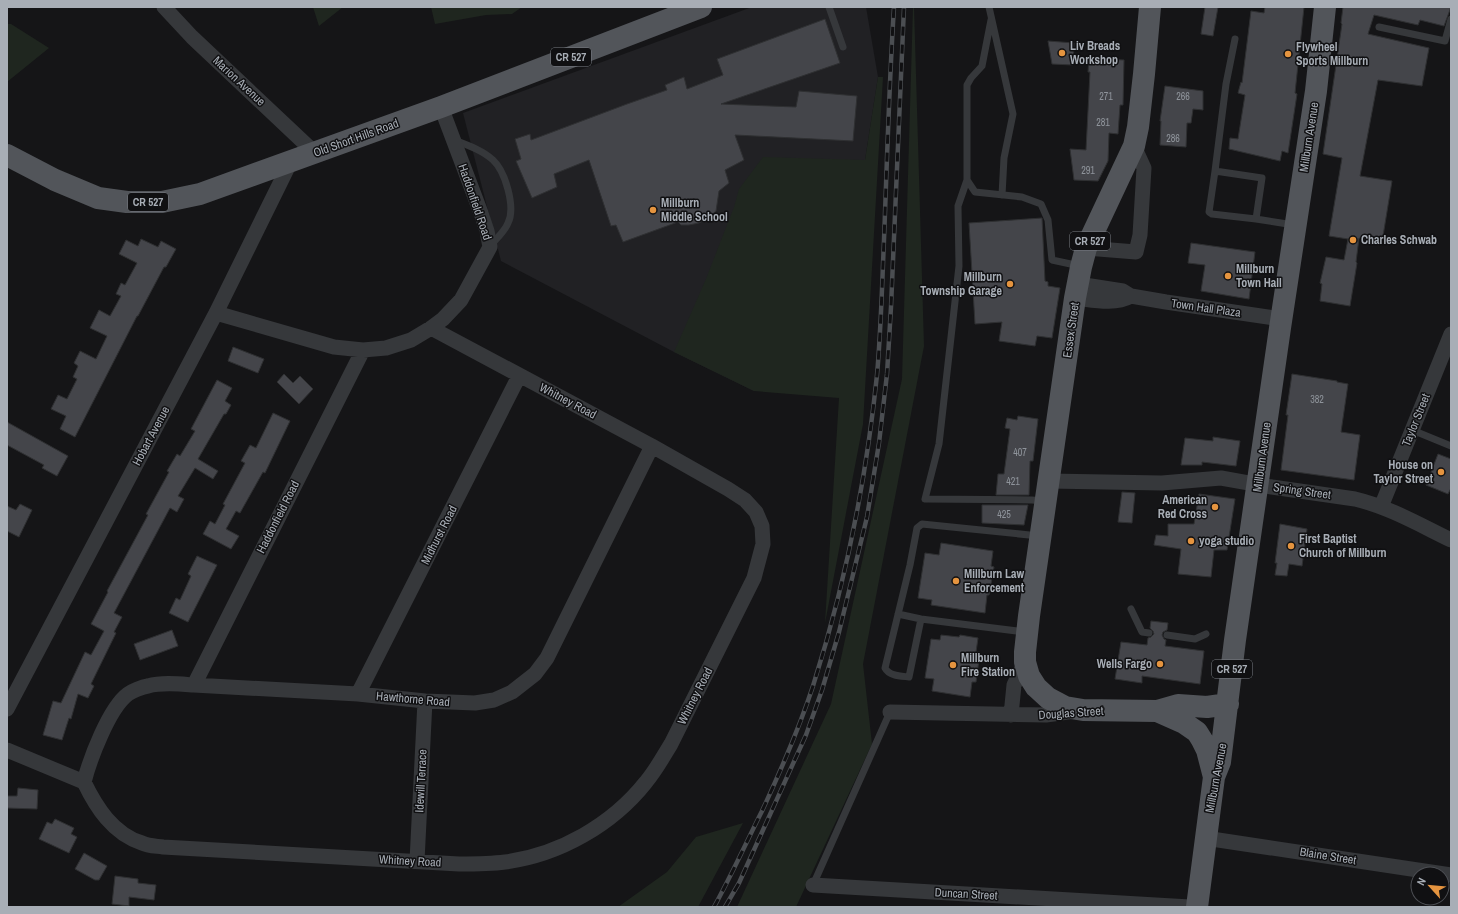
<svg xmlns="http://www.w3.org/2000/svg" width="1458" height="914" viewBox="0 0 1458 914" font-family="'Archivo Narrow',sans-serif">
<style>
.built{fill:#212124}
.green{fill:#1f261f}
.building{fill:#44454a;stroke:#2f3032}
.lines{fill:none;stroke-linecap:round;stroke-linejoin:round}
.lane{stroke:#36383b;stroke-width:7}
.street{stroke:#36383b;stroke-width:15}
.primary{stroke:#52555a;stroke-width:22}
.rail-casing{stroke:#4b4e52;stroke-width:4.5}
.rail{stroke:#101012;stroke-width:3;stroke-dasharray:9;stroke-linecap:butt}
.poi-dot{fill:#e5943f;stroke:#101012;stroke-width:1.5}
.labels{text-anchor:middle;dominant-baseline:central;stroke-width:3;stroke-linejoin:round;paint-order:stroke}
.number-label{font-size:10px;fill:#8f949b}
.shield{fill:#101012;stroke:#7a7f85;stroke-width:1}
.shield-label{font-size:11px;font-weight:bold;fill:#a8aeb6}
.poi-label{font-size:12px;font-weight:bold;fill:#a8aeb6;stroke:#101012;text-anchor:start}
.street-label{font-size:12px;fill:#a8aeb6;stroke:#101012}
</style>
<rect width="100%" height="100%" fill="#151517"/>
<path class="built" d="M752 7H866L878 77 865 160 754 391 674 352 501 261 463 113Z"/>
<path class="green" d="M313 7H343L319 26Z
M431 7H522L512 14 486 15 435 24Z
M913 7H914L924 346 863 664 872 744 796 907H737L831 704 902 379Z
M7 24H11L49 48 7 82Z
M878 77H883L863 424 825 623 839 398 754 391 674 352 706 279 734 207 739 189 763 157 865 160Z
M743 823 698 907H618L667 872 696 837Z"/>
<path class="building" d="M1205 7H1218L1213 36 1201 34Z
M1265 7H1304L1295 93 1297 94 1288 153 1282 151 1280 161 1229 149 1230 138 1238 139 1245 95 1238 93 1241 82 1242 83 1251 11 1264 13Z
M1343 7H1451L1444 26 1420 20 1418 25 1374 15 1368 34 1429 48 1422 86 1378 80 1360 176 1392 181 1382 242 1359 238 1356 262 1357 263 1350 306 1320 301 1322 284 1320 283 1326 257 1344 260 1348 239 1329 236 1342 158 1323 154 1342 24 1341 23Z
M825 19 840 63 721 104 796 107 799 91 857 96 853 141 735 135 744 160 725 170 729 183 719 191 716 211 709 217 699 223 689 225H681L678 222 623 242 616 225 611 226 589 160 554 174 557 187 532 198 516 161 521 159 515 139 530 134 531 140 627 104 667 90 665 85 684 77 687 89 723 75 717 59Z
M1048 41 1074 43 1073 65 1052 64Z
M1095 59 1124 60 1123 105H1120L1118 134 1109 133 1108 161 1098 181 1074 180 1070 149 1086 150 1090 72H1088L1089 60H1095Z
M1165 86 1203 91V110L1193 109 1191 123H1187L1186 147 1160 145 1161 121H1160Z
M1042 218 1045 281 1048 282V286L1060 288 1052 338 1037 336 1035 346 999 341 1002 322 975 324 969 223Z
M141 239 158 247 161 241 176 249 166 267H164L138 316H137L75 437 60 429 66 416 51 409 58 395 67 399 77 379 73 377 78 366 74 363 80 351 96 359 107 336 90 328 99 310 110 316 121 296 116 294 121 283 125 285 137 263 119 254 126 240 138 246Z
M1191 243 1255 252 1249 299 1201 291 1205 265 1188 263Z
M233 347 264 359 258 373 228 361Z
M284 374 293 383 300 376 313 389 299 404 277 382Z
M1292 374 1337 381V382L1348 384 1341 432 1360 435 1354 480 1281 470 1288 415H1286Z
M217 380 232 388 225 401 231 405 226 414H224L198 459 218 471 213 479 195 468 178 496 184 499 177 512 170 508 114 613 122 617 114 632 116 633 91 684 94 686 88 698 78 694 71 719 69 718 62 740 43 735 53 701 61 703 85 652 91 655 104 631 91 624 108 592 107 591 148 515 146 514 169 472 167 471 177 454 180 456 195 431 191 429Z
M273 413 290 421 265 473 263 472 240 513 236 511 226 529 239 536 231 549 203 534 210 521 215 524 225 505 223 504 245 463 241 461 250 445 256 448Z
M1018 416 1038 419 1033 461H1030L1029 495H996L998 474H1004L1010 429 1005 428 1007 418 1017 420Z
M7 422 68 456 57 476 42 468 44 465 7 445Z
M1213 437 1240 441 1236 466 1202 462V465H1181L1185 438 1213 441Z
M1438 454 1451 459V488L1448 494 1426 485Z
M1122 492 1135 493 1132 523 1118 522Z
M1199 494 1235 499 1227 550H1214L1211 577 1178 574 1181 549 1154 545 1156 535 1168 536V524H1194Z
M20 504 32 510 19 537 7 531V506L16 510Z
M982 505H1028L1024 525 982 523Z
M1280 524 1307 529 1302 566 1289 564 1287 576 1275 575 1277 563H1275Z
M941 543 993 551 991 566 994 567 989 595H987L985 613 931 605 932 600 918 598 925 553 939 555Z
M197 556 217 565 188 622 169 613 176 598 180 600 191 576 188 574Z
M1151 621 1168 623 1167 630 1163 632 1162 635 1164 639 1166 640 1165 646 1204 651 1200 684 1142 676V683L1115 679 1121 642 1147 645 1148 638 1151 637 1154 634 1153 631 1150 628Z
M172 630 178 646 140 660 134 644Z
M941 635 959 637 960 635 978 638 976 652H980L976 682H972L970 697 932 691 934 679 925 678 931 639 940 640Z
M18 788 38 790 37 809 7 808V796H17Z
M55 819 74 828 71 834 77 837 69 853 39 839 47 822 52 824Z
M84 853 107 866 99 880H95L75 869Z
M115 876 138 879V883L156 885 154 900 129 897V906L112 904Z"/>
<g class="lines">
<path class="lane" d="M829 7 843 47
M989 7 1013 114 1004 158 1002 195
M991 20 982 66 971 78 967 85V180L975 192 1022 197 1041 204 1048 220 1052 260 1080 266
M1379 27 1445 41 1451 19
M454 140C467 145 482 150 493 160 505 171 516 207 508 223 505 231 497 238 491 245
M1215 171 1209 212 1212 214 1256 219 1262 178 1215 171 1226 84 1235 39
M967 180 958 206 959 266 939 444 925 499 1032 500 1044 501
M1256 219 1294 225
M1412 430 1451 446
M1131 609 1142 632 1149 633
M898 614 921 619 1025 632
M921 619 909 677C901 676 889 676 885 668L910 565 917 528 922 524 1039 536
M1167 635 1195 639 1206 634
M813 885 890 712"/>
<path class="street" d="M164 7 192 37 315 153
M1086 248 1136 252 1140 235 1144 168 1134 146
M1078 284 1123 291 1131 296 1166 302 1281 319
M1075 298C1094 300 1114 305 1131 296
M216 313 334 347 363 350 386 348 411 340 431 328 443 319 461 300 490 247 487 231 481 213 441 107
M1049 481 1162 483 1221 478 1272 487 1355 499C1389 507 1420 525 1451 540
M1381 507 1451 334
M194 685 363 350
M358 694 519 376
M7 709 216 313 291 161
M890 712 1046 715 1075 711
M1011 715 1014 685 1025 662
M7 750 84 782C96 807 113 834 142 843 148 846 156 846 163 847L459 864C475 864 490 864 505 862 559 855 612 825 646 782 656 770 663 757 671 744L754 578 763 544 762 526 756 512 745 500 728 489 652 446 431 328
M84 782C90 759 109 708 128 694 132 691 142 687 148 686 162 682 180 684 194 685L358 694 425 701 475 703 494 700 512 692 535 674 547 658 652 446
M1205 838 1451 875
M417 861 425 701
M813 885 1190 907"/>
<path class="primary" d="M1150 7 1144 74 1138 127 1134 146 1086 248 1081 267 1075 298 1029 616 1025 652V662L1029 676 1036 687 1048 698 1065 707 1083 710 1157 711 1184 723 1197 732 1202 740 1207 750 1214 777
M7 155 55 180 98 198 127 202H162L200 194 441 107 701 7
M1157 711 1178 705 1207 707 1228 704
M1197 907 1214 777 1220 762 1235 640 1280 328 1316 91 1325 7"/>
<defs>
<path id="rail" d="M714 907C731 876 746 843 762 811 781 770 799 729 813 686 845 585 866 481 877 375 881 331 882 285 884 240 887 162 889 85 894 7
M725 907 739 883 806 735 822 690 839 632 867 517 879 443 887 374 891 307 904 7"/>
</defs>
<use href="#rail" class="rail-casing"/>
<use href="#rail" class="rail"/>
</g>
<g class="poi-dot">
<circle cx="1062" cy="53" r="4"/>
<circle cx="1288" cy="54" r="4"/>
<circle cx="653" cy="210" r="4"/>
<circle cx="1353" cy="240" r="4"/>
<circle cx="1228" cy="276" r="4"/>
<circle cx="1010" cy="284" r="4"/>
<circle cx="1441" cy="472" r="4"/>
<circle cx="1215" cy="507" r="4"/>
<circle cx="1191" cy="541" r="4"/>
<circle cx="1291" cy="546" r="4"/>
<circle cx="956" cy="581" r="4"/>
<circle cx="1160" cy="664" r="4"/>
<circle cx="953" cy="665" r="4"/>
</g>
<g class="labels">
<g class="number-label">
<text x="1106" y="96">271</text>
<text x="1183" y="96">266</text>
<text x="1103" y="122">281</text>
<text x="1173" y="138">286</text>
<text x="1088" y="170">291</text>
<text x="1317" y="399">382</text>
<text x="1020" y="452">407</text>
<text x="1013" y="481">421</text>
<text x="1004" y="514">425</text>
</g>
<g class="shield">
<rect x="551" y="48" width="40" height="18" rx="3"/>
<rect x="128" y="193" width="40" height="18" rx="3"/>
<rect x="1070" y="232" width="40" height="18" rx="3"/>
<rect x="1212" y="660" width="40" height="18" rx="3"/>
</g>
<g class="shield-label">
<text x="571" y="57">CR 527</text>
<text x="148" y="202">CR 527</text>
<text x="1090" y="241">CR 527</text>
<text x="1232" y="669">CR 527</text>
</g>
<g class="poi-label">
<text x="1070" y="46">Liv Breads<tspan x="1070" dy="14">Workshop</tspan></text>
<text x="1296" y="47">Flywheel<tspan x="1296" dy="14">Sports Millburn</tspan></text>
<text x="661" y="203">Millburn<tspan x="661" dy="14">Middle School</tspan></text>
<text x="1361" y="240">Charles Schwab</text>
<text x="1236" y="269">Millburn<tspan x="1236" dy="14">Town Hall</tspan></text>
<text x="1002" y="277" text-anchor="end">Millburn<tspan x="1002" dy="14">Township Garage</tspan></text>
<text x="1433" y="465" text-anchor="end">House on<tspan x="1433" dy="14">Taylor Street</tspan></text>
<text x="1207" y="500" text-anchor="end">American<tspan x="1207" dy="14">Red Cross</tspan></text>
<text x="1299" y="539">First Baptist<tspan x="1299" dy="14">Church of Millburn</tspan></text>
<text x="1199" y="541">yoga studio</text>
<text x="964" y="574">Millburn Law<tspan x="964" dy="14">Enforcement</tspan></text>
<text x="961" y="658">Millburn<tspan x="961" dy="14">Fire Station</tspan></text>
<text x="1152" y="664" text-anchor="end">Wells Fargo</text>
</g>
<g class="street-label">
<text transform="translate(239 81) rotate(43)">Marion Avenue</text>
<text transform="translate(1309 137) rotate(-81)">Millburn Avenue</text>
<text transform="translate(356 138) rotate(-20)">Old Short Hills Road</text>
<text transform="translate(475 202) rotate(71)">Haddonfield Road</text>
<text transform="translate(1206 308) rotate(8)">Town Hall Plaza</text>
<text transform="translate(1071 330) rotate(-82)">Essex Street</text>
<text transform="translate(568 401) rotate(28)">Whitney Road</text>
<text transform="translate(1416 420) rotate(-68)">Taylor Street</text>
<text transform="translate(151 436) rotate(-62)">Hobart Avenue</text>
<text transform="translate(1262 457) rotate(-82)">Millburn Avenue</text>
<text transform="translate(1302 491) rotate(8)">Spring Street</text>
<text transform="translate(278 517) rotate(-63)">Haddonfield Road</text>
<text transform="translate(439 535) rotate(-63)">Midhurst Road</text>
<text transform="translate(695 696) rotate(-63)">Whitney Road</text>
<text transform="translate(413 699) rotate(5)">Hawthorne Road</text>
<text transform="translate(1071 713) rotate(-4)">Douglas Street</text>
<text transform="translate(1216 778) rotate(-79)">Millburn Avenue</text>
<text transform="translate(421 781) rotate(-87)">Idewill Terrace</text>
<text transform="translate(1328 856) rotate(9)">Blaine Street</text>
<text transform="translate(410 861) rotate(3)">Whitney Road</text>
<text transform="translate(966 894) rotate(3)">Duncan Street</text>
</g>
</g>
<rect width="1458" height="914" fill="none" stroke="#a8aeb6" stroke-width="16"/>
<g transform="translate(1430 886) rotate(297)"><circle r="19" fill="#101012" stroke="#4d4f54"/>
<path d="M0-3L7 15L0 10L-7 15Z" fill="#e5943f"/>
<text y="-6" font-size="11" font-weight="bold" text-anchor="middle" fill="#a8aeb6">N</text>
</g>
</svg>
